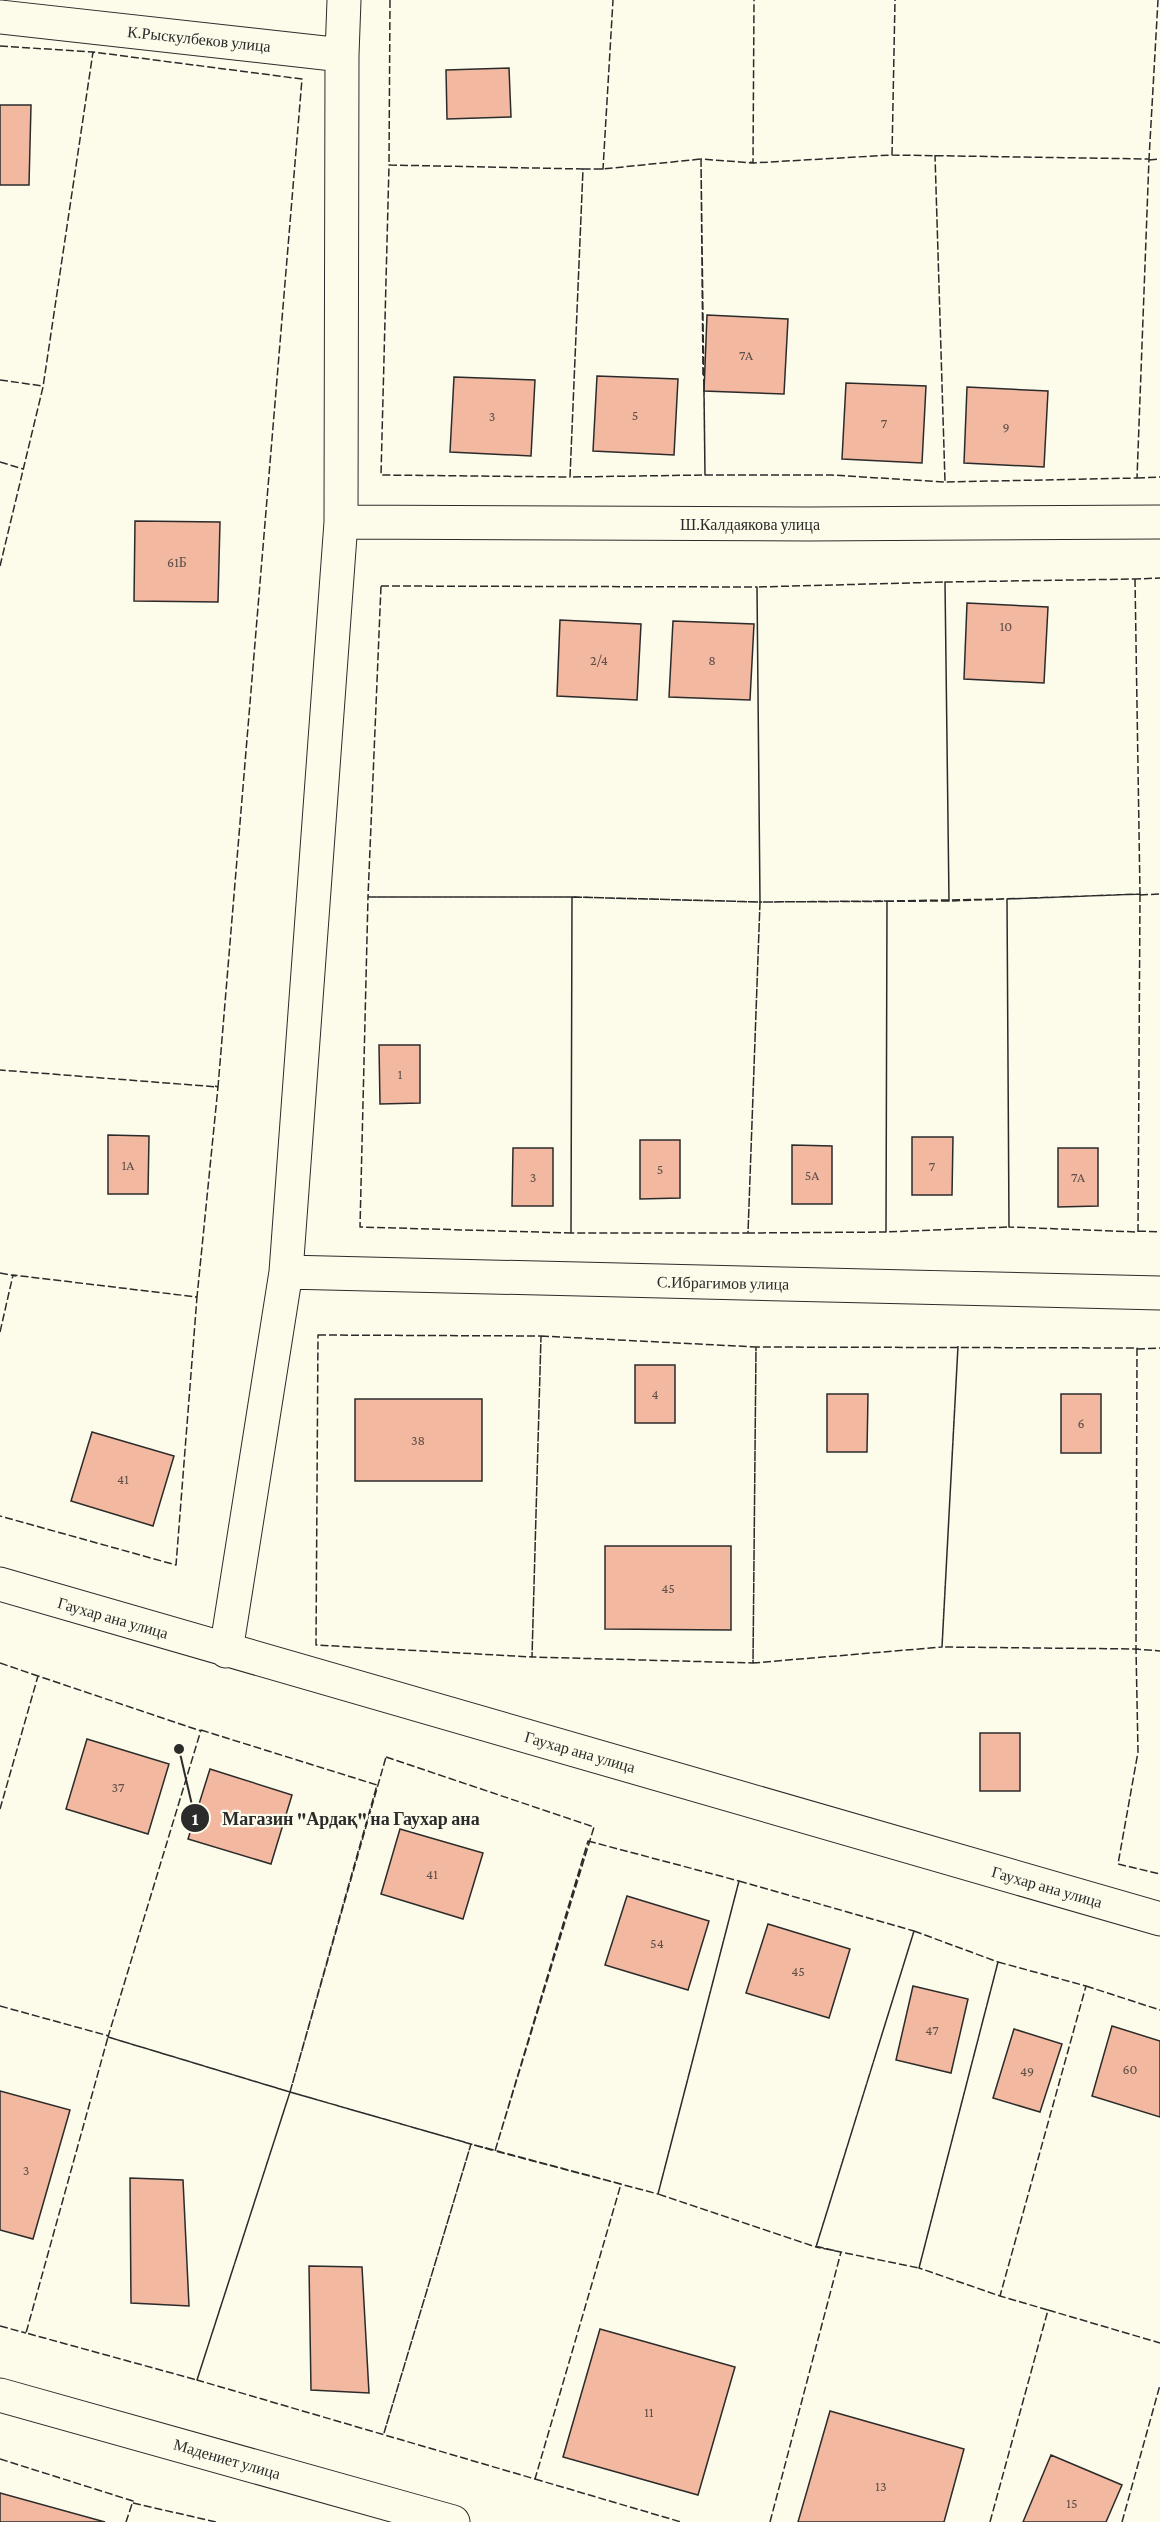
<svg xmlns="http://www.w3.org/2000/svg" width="1160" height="2522" viewBox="0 0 1160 2522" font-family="'Crimson Pro',serif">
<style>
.building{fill:#f2b8a0;stroke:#2b2b2b;stroke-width:1.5}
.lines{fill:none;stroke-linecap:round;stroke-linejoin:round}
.street-casing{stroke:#2b2b2b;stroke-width:35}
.street{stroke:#fdfbea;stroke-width:33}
.fence{stroke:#2b2b2b;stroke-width:1.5;stroke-dasharray:8 3;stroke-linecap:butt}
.labels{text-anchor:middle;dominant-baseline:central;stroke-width:4.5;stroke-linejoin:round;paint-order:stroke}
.number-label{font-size:14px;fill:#5d4e48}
.street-label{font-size:16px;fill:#2b2b2b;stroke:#fdfbea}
.leader{fill:none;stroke:#2b2b2b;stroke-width:2}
.callout-dot{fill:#2b2b2b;stroke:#fdfbea;stroke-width:2}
.mark-label{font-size:18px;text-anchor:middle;font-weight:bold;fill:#fff}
.callout-label{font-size:18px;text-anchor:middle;font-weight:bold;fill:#2b2b2b;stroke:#fdfbea;stroke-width:4.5;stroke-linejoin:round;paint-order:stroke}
</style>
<rect width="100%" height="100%" fill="#fdfbea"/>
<path class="building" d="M509 68 511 117 447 119 446 70Z
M0 105H31L29 185H0Z
M707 315 788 319 784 394 704 391Z
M597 376 678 379 674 455 593 451Z
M454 377 535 380 531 456 450 452Z
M846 383 926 386 922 463 842 459Z
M967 387 1048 391 1044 467 964 463Z
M135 521 220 522 218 602 134 601Z
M967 603 1048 607 1044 683 964 679Z
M560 620 641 624 637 700 557 696Z
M673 621 754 624 750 700 669 697Z
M379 1045H420V1103L380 1104Z
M108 1135 149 1136 148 1194H108Z
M912 1137H953L952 1195H912Z
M640 1140H680V1198L640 1199Z
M792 1145 832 1146V1204H792Z
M513 1148H553V1206H512Z
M1058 1148H1098V1206L1058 1207Z
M635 1365H675V1423H635Z
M827 1394H868L867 1452H827Z
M1061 1394H1101V1453H1061Z
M355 1399H482V1481H355Z
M92 1432 174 1456 153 1526 71 1501Z
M605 1546H731V1630L605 1629Z
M980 1733H1020V1791H980Z
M87 1739 169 1764 148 1834 66 1809Z
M210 1769 292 1795 271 1864 188 1839Z
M400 1829 483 1853 463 1919 381 1894Z
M627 1896 709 1921 688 1990 605 1965Z
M768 1924 850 1949 829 2018 746 1993Z
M913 1986 968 1999 951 2073 896 2060Z
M1112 2026 1160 2041V2117L1092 2096Z
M1014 2029 1062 2044 1040 2112 993 2098Z
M0 2091 70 2110 33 2239 0 2230Z
M130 2178 183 2180 189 2306 131 2303Z
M309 2266 362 2267 369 2393 311 2390Z
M600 2329 735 2367 698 2495 563 2457Z
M830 2411 964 2449 944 2522H798Z
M1051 2455 1122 2485 1106 2522H1023Z
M0 2493 105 2522H0Z"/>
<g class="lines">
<defs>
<path id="street" d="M0 17 342 55 344 0
M341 522 808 524 1160 522
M286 1272 1160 1293
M0 1584 1160 1919
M226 1651 286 1272 341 522 342 55
M0 2395 453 2522"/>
</defs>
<use href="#street" class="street-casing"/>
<use href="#street" class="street"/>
<path class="fence" d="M390 0 389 165H391
M0 46 93 52V54
M892 155 895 0
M701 159 705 475 570 477 583 169H603Z
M1147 159H1149L1158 0
M1149 160 1160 159
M750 162 753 163 754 0
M389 165 583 169 570 477 381 475Z
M601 169H603L613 0
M703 375 701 159 753 163 891 155 1149 159 1137 478 945 482 935 155
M0 380 43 386
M704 387 705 475H831L945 482 935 155
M0 462 23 469
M1137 478 1160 477
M0 566 43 387 93 52 302 79 218 1087 0 1070
M1135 579 1140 894 949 901 945 582Z
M1135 581V579L1160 578
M945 582 949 901 760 902 757 587Z
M381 586 757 587 760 902 572 897H368Z
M1140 894 1138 1232 1009 1227 1007 899Z
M1140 895 1160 894
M368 897H572L571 1233 360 1227Z
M572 897 760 902 748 1233H571Z
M1007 899 1009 1227 886 1232 887 901Z
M887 901 886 1232 748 1233 760 902Z
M1138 1231 1160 1232
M0 1273 16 1276
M195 1297H197L218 1087 215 1086
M0 1332 13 1275 197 1297 176 1565 0 1516
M318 1335 541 1336 532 1657 316 1645Z
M541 1336 756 1347 753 1663 532 1657Z
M958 1346 942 1647 753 1663 756 1347 1137 1348 1136 1649 942 1647 958 1346
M1137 1349 1160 1348
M1136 1646V1649L1160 1651
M1139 1649H1136L1138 1752 1118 1864 1160 1874
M0 1663 38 1676V1677
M201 1730 377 1785 290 2092 108 2037Z
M386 1757 594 1827 495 2151 290 2092Z
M0 1809 38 1676 201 1731
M588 1841 739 1881 658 2194 495 2151Z
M739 1881 914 1931 816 2247 658 2194Z
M914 1931 998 1962 919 2268 816 2247Z
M998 1962 1086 1986 1000 2296 919 2268Z
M1086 1986 1160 2010
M0 2006 109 2036
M108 2037 290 2092 197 2380 26 2333Z
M1048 2310 1160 2343
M0 2326 26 2333
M384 2433 471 2144 290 2092 197 2380 535 2479 621 2184 471 2144 384 2433
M0 2459 133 2501 126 2522
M535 2479 681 2522
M133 2503 216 2522
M770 2522 841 2252 815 2246
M990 2522 1048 2310 1000 2296
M1122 2522 1160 2385"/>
</g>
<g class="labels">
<g class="number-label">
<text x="746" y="355">7A</text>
<text x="635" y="415">5</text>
<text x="492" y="416">3</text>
<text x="884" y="423">7</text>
<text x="1006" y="427">9</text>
<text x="177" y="562">61Б</text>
<text x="1006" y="626">10</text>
<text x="599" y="660">2/4</text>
<text x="712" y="660">8</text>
<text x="400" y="1074">1</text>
<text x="128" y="1165">1A</text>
<text x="932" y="1166">7</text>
<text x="660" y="1169">5</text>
<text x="812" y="1175">5A</text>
<text x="533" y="1177">3</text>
<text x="1078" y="1177">7A</text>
<text x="655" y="1394">4</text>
<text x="1081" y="1423">6</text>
<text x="418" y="1440">38</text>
<text x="123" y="1479">41</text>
<text x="668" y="1588">45</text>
<text x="118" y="1787">37</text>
<text x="432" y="1874">41</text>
<text x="657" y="1943">54</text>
<text x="798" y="1971">45</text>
<text x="932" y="2030">47</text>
<text x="1130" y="2069">60</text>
<text x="1027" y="2071">49</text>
<text x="26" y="2170">3</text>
<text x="649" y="2412">11</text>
<text x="881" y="2486">13</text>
<text x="1072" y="2503">15</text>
</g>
<g class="street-label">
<text transform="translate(199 39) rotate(6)">К.Рыскулбеков улица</text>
<text x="750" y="524">Ш.Калдаякова улица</text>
<text transform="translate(723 1283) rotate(1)">С.Ибрагимов улица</text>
<text transform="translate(113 1618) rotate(16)">Гаухар ана улица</text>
<text transform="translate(580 1752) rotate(16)">Гаухар ана улица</text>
<text transform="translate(1047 1887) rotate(16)">Гаухар ана улица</text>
<text transform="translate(227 2459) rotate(16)">Мадениет улица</text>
</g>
</g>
<path class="leader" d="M179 1749L195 1818"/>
<g class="callout-dot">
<circle cx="179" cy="1749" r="6"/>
<circle cx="195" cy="1818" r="15"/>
</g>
<g class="mark-label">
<text x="195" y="1825">1</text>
</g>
<g class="callout-label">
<text x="351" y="1825">Магазин "Ардақ" на Гаухар ана</text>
</g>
</svg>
